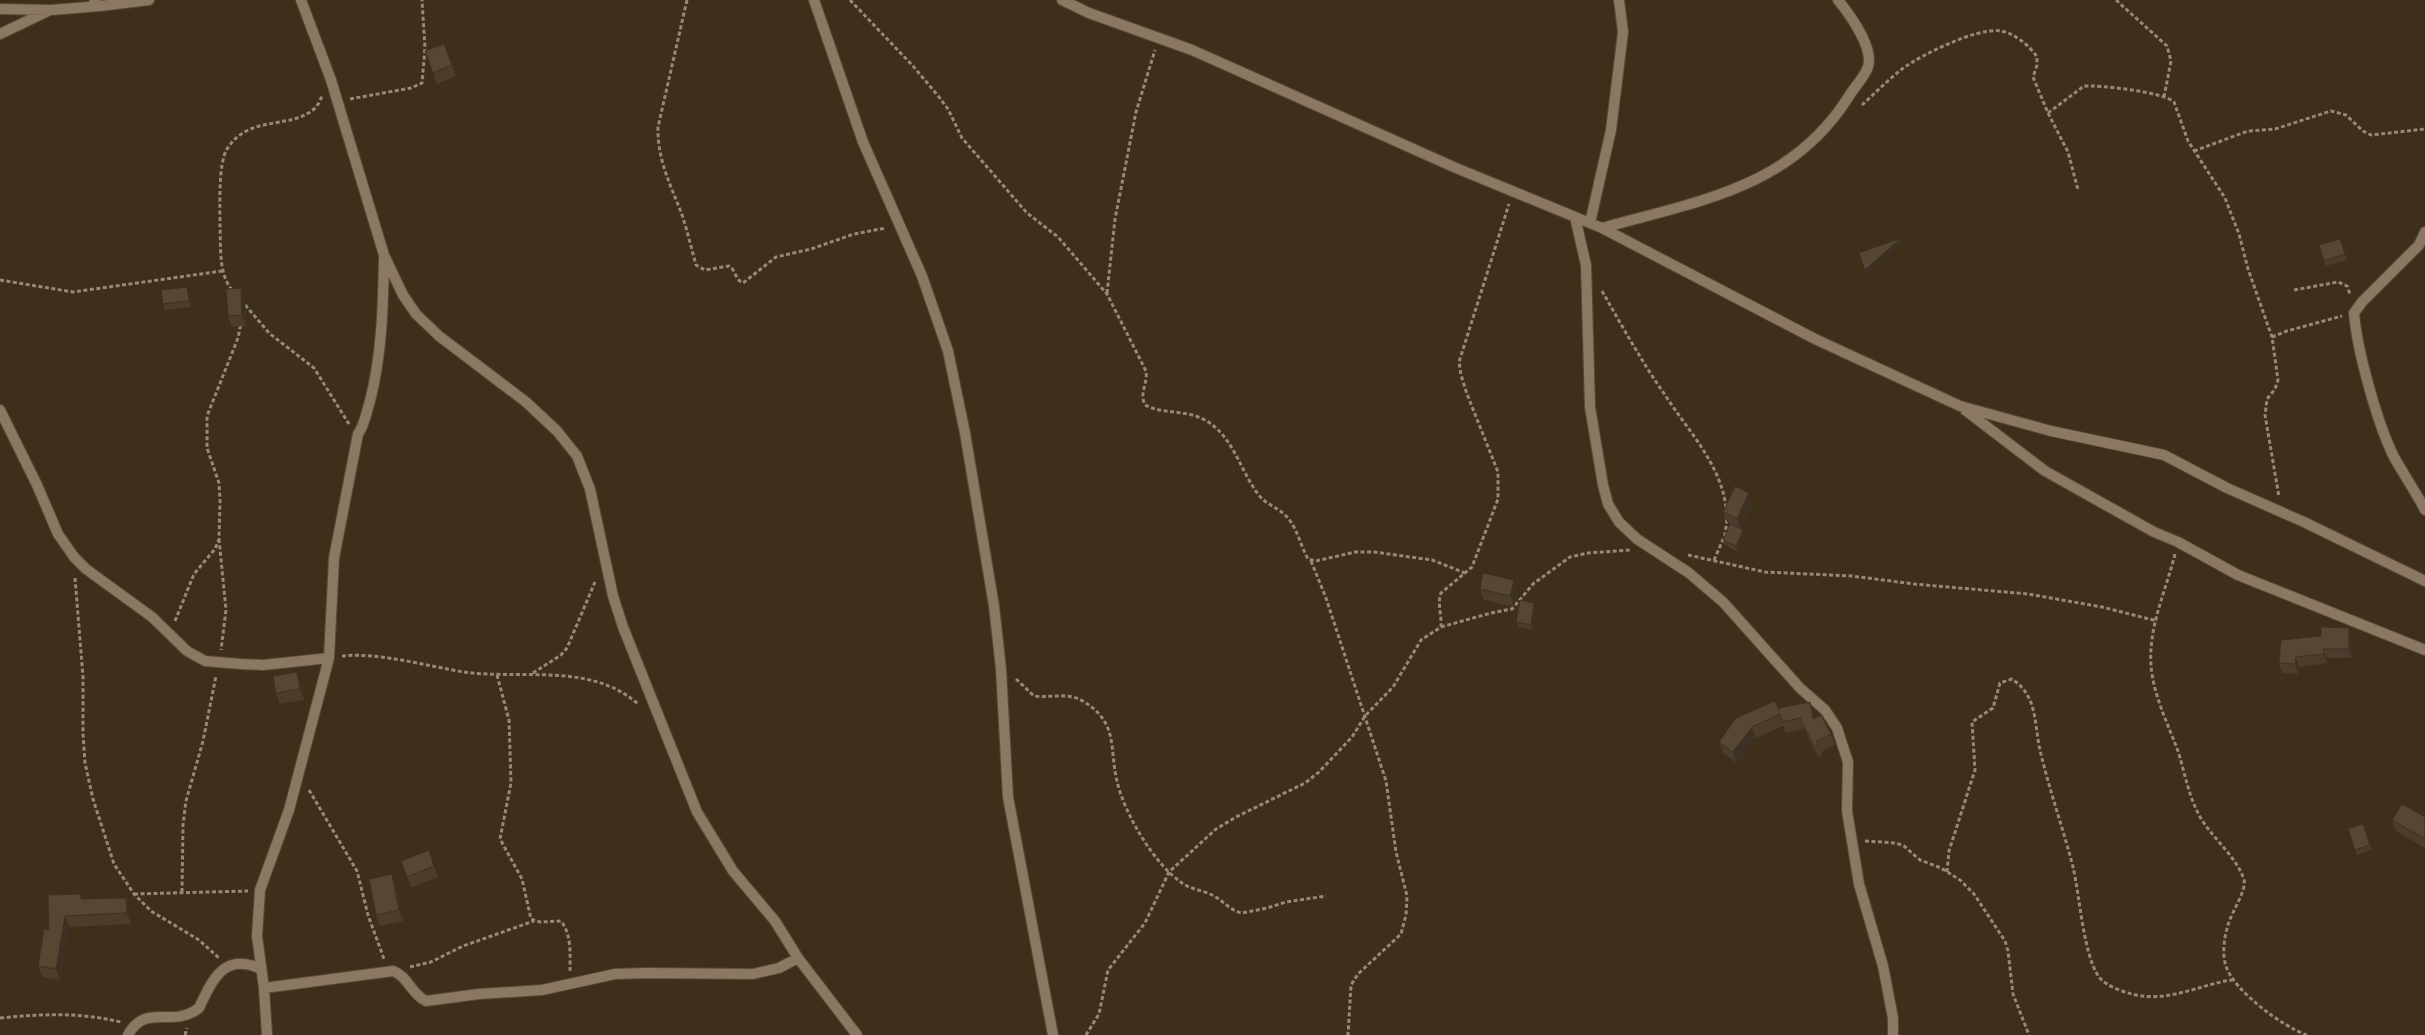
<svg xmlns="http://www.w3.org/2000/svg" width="2425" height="1035" viewBox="0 0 2425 1035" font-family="Manrope,sans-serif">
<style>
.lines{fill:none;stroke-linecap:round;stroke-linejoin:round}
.minor-casing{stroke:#574a39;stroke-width:12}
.path{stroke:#958978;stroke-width:3;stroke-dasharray:4 2.5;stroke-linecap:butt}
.minor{stroke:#8a7862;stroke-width:10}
.wall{fill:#4b3c2b}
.shaded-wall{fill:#3d3123}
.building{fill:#574632;stroke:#3d3123}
</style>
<rect width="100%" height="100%" fill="#3e2f1b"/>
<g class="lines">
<defs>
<path id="minor" d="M301 0 331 80 384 255 403 295 416 314 439 336 526 402 557 431 577 456 590 489 613 596 623 627 697 812 733 871 775 921 798 958 857 1035
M814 0 863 142 922 276 948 351 965 433 994 606 1001 669 1008 797 1053 1035
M1062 0 1089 13 1192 50 1456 168 1602 228 1815 339 1960 406 2051 431 2164 455 2227 488 2306 523 2425 581
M94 3 100 6 149 0
M0 9 51 10 100 6
M0 34 48 11
M1575 217 1586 265 1590 407 1603 485 1608 504 1619 522 1637 539 1689 573 1723 602 1800 688 1825 710 1837 728 1848 762 1847 811 1859 884 1883 966 1893 1018V1035
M1590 223 1611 130 1623 32 1619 0
M1602 228C1698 201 1792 188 1849 96 1855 86 1864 78 1868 67 1874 48 1850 15 1838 0
M2425 232 2419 245 2362 302 2354 313C2357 350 2377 423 2394 457 2404 475 2416 492 2425 510
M0 410 37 485 58 534 74 557 86 569 152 617 187 651 205 661 241 664 263 665 329 658
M1965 410 2045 471 2154 532 2178 542 2238 575 2425 650
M264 988 393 971C408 976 411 994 426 1001L479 994 542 990 615 974 647 973 753 974 779 968 798 958
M128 1035C146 1002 172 1029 199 1008 213 978 225 952 261 969
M267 1035 264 988 257 936 260 890 289 810 329 658 334 558 358 434C365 424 366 413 370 401 382 354 383 308 384 259"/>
</defs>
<use href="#minor" class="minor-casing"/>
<path class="path" d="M687 0 658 127C657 158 670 184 681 212 687 229 691 247 696 265L705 270 729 266C736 270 735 280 743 283L776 257 811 249 854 234 886 228
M850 0 913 66 939 97 948 109 962 138 1027 213 1058 237 1107 294 1146 371C1148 383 1139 393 1145 405 1162 414 1183 410 1201 418 1233 433 1239 469 1258 494 1265 504 1277 507 1285 515 1297 526 1300 545 1308 559L1316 561 1355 552H1374L1432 560 1465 573
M2116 0 2167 46 2171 61 2164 97
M350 99 411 88 422 83 425 48 422 0
M1862 105C1875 93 1888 80 1902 69 1921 55 1977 27 2001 31 2014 33 2030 46 2037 57V65L2033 77 2048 113 2068 152 2078 190
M2048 113 2084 86C2100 85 2164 92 2174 102L2188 141 2225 198 2239 234 2248 269 2272 337 2278 380 2275 389 2267 399 2265 415 2279 497
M2194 151 2248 131 2275 129 2331 111 2346 115 2363 131 2371 135 2425 129
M0 280 73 292 222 271
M232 290C218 273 221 246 220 225 220 207 218 164 227 149 249 114 290 130 314 109 318 106 320 100 322 96
M2294 290 2338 282 2347 286 2350 294
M1602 291C1622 326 1642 362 1665 395 1687 429 1722 466 1726 508
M1107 293 1115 219 1136 112 1155 50
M241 300 269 333 314 368 349 424
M2272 337 2287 331 2342 316
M219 539 226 610 221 650
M2175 554C2167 586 2153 617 2151 649 2148 687 2167 720 2179 754 2185 775 2189 796 2199 815 2210 836 2238 858 2244 880 2247 890 2231 913 2228 925 2224 937 2222 955 2226 966 2233 990 2283 1027 2307 1035
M1688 555 1765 572 1852 576 1914 584 2028 594 2102 607 2157 621
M1714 560 1725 535 1727 519
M1311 561 1326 598 1386 781 1396 852 1407 896 1406 915 1401 934 1358 974 1351 985 1348 1035
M75 578 83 677V734L85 763 93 799 114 864 134 894 151 911 199 940 219 958
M175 621 194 574 215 549 219 539 220 501 219 483 207 448V416L238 338 241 323
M1441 627 1491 613 1512 609 1533 584 1570 557 1588 553 1630 550
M342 656C378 652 427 666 464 672 520 680 591 662 638 704
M533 673 561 655 567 648 595 582
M497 675 509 720 511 783 500 839 522 879 531 919 540 922 561 921C572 935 570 955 570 972
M1016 679 1034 696C1052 698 1067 692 1083 701 1119 723 1109 748 1117 781 1124 813 1154 864 1182 883 1190 889 1201 890 1210 894 1222 899 1230 911 1242 913L1267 908 1286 902 1326 896
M309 790 357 871 368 915 384 959
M1865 841 1896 843 1904 846 1920 860 1941 868 1960 880 1974 894 2005 941 2008 951 2013 994 2029 1035
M1947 872 1949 851 1975 770 1972 722 1993 708 2000 683 2012 679C2038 696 2034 724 2040 750 2049 789 2063 828 2073 867 2080 896 2083 954 2099 977 2106 987 2131 995 2143 996 2173 1000 2203 984 2232 980
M182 892 183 825 186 801 203 741 216 676
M134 894 248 891
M410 967 431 962 463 946 534 921
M0 1018C43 1014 78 1012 121 1022
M185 1035 187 1028
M1086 1035 1099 1014 1108 970 1145 923 1169 872 1216 829 1236 817 1305 783 1319 772 1352 737 1365 716 1393 687 1421 640 1441 627C1442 616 1437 604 1441 593L1472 567 1498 499V472L1467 394 1461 375 1459 362 1509 204"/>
<use href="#minor" class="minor"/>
</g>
<path class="wall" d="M444 44 456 76 437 84 425 51Z
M2340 239 2347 260 2326 266 2319 245Z
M187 287 189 292 191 307 165 310 163 304Z
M245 299 246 326 232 327 228 316Z
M1753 504 1741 529 1743 530 1745 536 1738 552 1725 545 1723 540 1730 524 1727 522 1723 512Z
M1480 589 1518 591 1514 607 1484 600Z
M1536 608 1533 630 1518 627 1516 622Z
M2349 628 2352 637V658H2327V663L2299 667 2298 674 2282 673 2279 663Z
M301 682 304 700 280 704 276 693Z
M1810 702 1815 718 1831 734 1835 745 1821 752 1822 756 1818 757 1804 729 1786 733 1783 726 1756 738 1737 763 1723 753 1719 742 1779 710Z
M2425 817V848L2396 831 2392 820Z
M2363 824 2372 850 2357 855 2348 829Z
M401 861 434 866 438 877 411 888Z
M396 885 403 921 380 926 376 915Z
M126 898 130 909 131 924 69 927 60 980 42 977 38 966 49 930 83 899Z"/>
<path class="shaded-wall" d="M1901 238 1903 243 1867 276 1865 270Z
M187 287 189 292 191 307 189 301Z
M241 288 245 299 246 326 242 315Z
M1749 493 1753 504 1741 530 1737 519Z
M1743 530 1745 536 1738 552 1736 546Z
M1514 580 1518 591 1514 607 1510 596Z
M1534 603 1536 608 1533 630 1531 625Z
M2349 628 2352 637V658L2349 649Z
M2323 649 2327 658V663L2324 654Z
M2296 657 2299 667 2298 674 2295 664Z
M297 672 301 682 304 700 300 689Z
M1810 702 1814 713 1817 730 1813 719Z
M1752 727 1756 738 1737 763 1733 752Z
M392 874 396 885 403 921 399 910Z
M126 898 130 909 131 924 127 913Z
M65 916 69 927 60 980 56 969Z"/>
<path class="building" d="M444 44 452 65 433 73 425 51Z
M1901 238 1865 270 1859 253Z
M2340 239 2345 254 2324 261 2319 245Z
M187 287 189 301 163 304 161 290Z
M241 288 242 315 228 316 226 289Z
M1735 486 1749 493 1737 519 1723 512Z
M1730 524 1743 530 1736 546 1723 540Z
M1483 573 1514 580 1510 596 1480 589Z
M1520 600 1534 603 1531 625 1516 622Z
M2321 627 2349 628V649H2323L2324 654 2296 657 2295 664 2279 663 2281 640 2321 636Z
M297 672 300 689 276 693 273 676Z
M1775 701 1779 710V708L1810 702 1813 719 1821 715 1831 734 1817 741 1818 745 1814 746 1800 718 1782 722 1780 714 1752 727 1733 752 1719 742 1736 718Z
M2402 804 2425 817V839L2392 820Z
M2363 824 2370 845 2355 850 2348 829Z
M429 850 434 866 407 877 401 861Z
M392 874 399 910 376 915 369 879Z
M81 894V899L126 898 127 913 65 916 56 969 38 966 44 929 49 930 48 895Z"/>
</svg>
